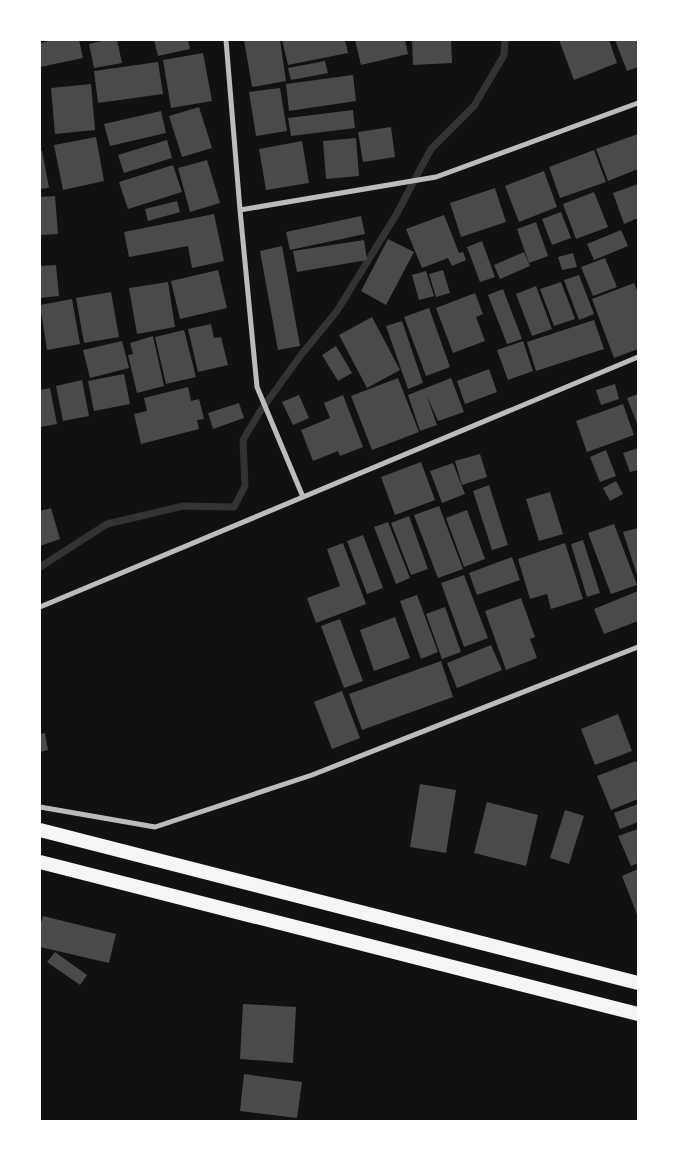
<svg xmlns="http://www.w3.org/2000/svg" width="678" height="1161" viewBox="0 0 678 1161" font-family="Quicksand,sans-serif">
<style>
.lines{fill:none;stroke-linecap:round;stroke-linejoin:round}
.stream{stroke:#333;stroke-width:7}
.building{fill:#4a4a4a}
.minor{stroke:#bcbcbc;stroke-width:5}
.trunk{stroke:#f5f5f5;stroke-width:14}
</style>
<rect width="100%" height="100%" fill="#111"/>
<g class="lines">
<path class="stream" d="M40 567 107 524 183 506 234 507 245 486 243 440 259 413 301 355 337 311 396 215 431 149 474 106 504 55 505 40"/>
</g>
<path class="building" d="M54 40H79L83 58 40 67V43Z
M106 40H117L122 63 94 68 89 44Z
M154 40H188L190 49 158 56Z
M244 40H280L286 81 252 87Z
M282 40H345L348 53 288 65Z
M355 40H405L408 54 361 65Z
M412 40H451L452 63 413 65Z
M559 40H609L617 63 574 80Z
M615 40H638V67L627 71Z
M203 53 212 101 171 108 163 60Z
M325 61 328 73 291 80 288 68Z
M158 62 163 94 98 103 94 71Z
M353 75 356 101 289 111 286 84Z
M91 84 95 130 55 134 51 88Z
M280 88 287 131 256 136 249 92Z
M199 107 212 148 182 157 169 116Z
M353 110 355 128 291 136 288 118Z
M161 111 166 133 110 146 104 124Z
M391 127 395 157 363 162 358 132Z
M638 134V169L608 181 596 149Z
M96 137 104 181 63 190 54 145Z
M356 138 359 176 326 179 323 141Z
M167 140 172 158 124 173 118 155Z
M302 141 309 183 266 190 259 149Z
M42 150 49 188 40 189V151Z
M594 150 606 182 560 198 549 167Z
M207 160 220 203 190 212 178 168Z
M173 165 182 192 128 209 119 182Z
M544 171 557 207 519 222 505 186Z
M638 184V218L624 224 613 193Z
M495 188 506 222 461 237 450 203Z
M594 192 608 227 576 239 563 204Z
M55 196 58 234 40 235V197Z
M177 201 180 212 148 221 145 209Z
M561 212 571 238 552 245 542 219Z
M214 214 224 261 192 268 188 246 129 257 124 232Z
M444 215 459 253 463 252 466 260 452 266 448 258 422 268 406 229Z
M361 216 365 234 290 250 286 232Z
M536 222 548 256 529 263 517 229Z
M621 230 628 246 594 260 587 244Z
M388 239 414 252 386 305 361 291Z
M364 240 367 260 297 272 293 251Z
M482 241 495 277 480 282 467 247Z
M282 246 300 346 278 350 260 251Z
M524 252 530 266 500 279 494 265Z
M573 253 577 267 562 270 558 257Z
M605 258 617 287 593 296 581 267Z
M56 265 59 296 40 298V266Z
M218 270 227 308 180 319 171 281Z
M443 270 450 293 436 297 429 274Z
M426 271 434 296 419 300 412 275Z
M579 275 594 314 579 320 564 280Z
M168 282 175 327 137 334 129 288Z
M561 282 575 319 554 326 540 289Z
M634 283 638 293V349L614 358 592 299Z
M536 286 552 329 532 336 516 294Z
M503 289 522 339 507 344 488 295Z
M111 292 119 337 84 343 76 298Z
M475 293 483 314 476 317 485 341 453 353 436 308Z
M72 299 80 344 47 350 40 305Z
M429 308 450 367 426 376 404 317Z
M372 317 400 370 367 388 339 335Z
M594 320 604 349 536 371 527 342Z
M402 321 423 383 408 389 386 326Z
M211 324 214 338 221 337 228 365 198 372 188 329Z
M184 330 196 377 166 384 155 337Z
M153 336 164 386 137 393 128 355 133 354 130 343Z
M122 341 129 368 90 378 83 350Z
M523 341 533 371 508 380 497 350Z
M336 346 352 373 338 381 322 355Z
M489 369 497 392 465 404 457 381Z
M124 374 130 404 94 411 88 381Z
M398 378 419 432 372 450 351 396Z
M451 378 464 412 438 421 426 394 437 425 420 431 408 395Z
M82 380 89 416 63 421 56 386Z
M615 384 619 399 601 405 596 390Z
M188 387 191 401 199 399 204 419 197 420 199 429 141 444 134 414 147 411 144 398Z
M50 388 57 424 40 427V390Z
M638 394V426L627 398Z
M299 395 309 418 293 425 282 402Z
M343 395 363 447 340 456 338 451 313 461 301 430 330 418 324 403Z
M239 403 244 418 213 429 208 413Z
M623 404 634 435 587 452 576 421Z
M638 448V470L630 472 623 453Z
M606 450 616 476 600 482 590 457Z
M480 454 487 477 462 485 455 461Z
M421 462 435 500 395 515 381 477Z
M453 463 465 494 442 503 430 471Z
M616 481 623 494 610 501 603 488Z
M489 485 508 545 492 550 473 491Z
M550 492 563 534 539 541 526 499Z
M439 506 463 569 438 578 414 515Z
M51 508 60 539 40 546V511Z
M467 510 485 559 464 567 446 518Z
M409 516 428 569 411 575 391 523Z
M388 522 410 578 396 584 374 527Z
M614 524 637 585 611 594 588 533Z
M638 528V578L623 532Z
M363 535 383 588 367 594 347 541Z
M583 540 600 593 587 597 571 544Z
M343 543 366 604 316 623 307 598 340 586 327 549Z
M565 543 583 599 551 609 547 594 530 599 518 559Z
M512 557 520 580 477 595 469 573Z
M464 575 488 638 464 647 441 583Z
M638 591V621L604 634 594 609Z
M417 595 438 652 421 659 400 601Z
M521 598 535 637 530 639 537 658 506 670 485 611Z
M445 607 461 652 442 659 426 614Z
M395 617 410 658 374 671 360 630Z
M340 619 363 681 344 688 321 626Z
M491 645 502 670 457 688 447 663Z
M441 661 453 697 362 730 349 694Z
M342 691 360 738 332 749 314 702Z
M618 714 632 751 595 765 581 729Z
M45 733 48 750 40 752V734Z
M636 761 638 765V799L611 810 597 776Z
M420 784 456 790 446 853 410 847Z
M487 802 538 815 526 866 474 853Z
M638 804V822L620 829 614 813Z
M565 810 584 816 569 864 550 858Z
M638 829V863L631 866 618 836Z
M638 869V917L622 876Z
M43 916 116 934 109 963 40 947V927Z
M55 952 87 975 80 985 47 962Z
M243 1004 296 1007 293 1063 240 1059Z
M244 1074 302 1082 297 1118 240 1111Z"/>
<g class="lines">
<path class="minor" d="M226 40 240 210 257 387 303 497
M240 210 436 177 638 103
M40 607 638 357
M40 807 155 827 312 775 638 647"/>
<path class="trunk" d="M40 830 638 983
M40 862 638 1014"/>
</g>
<rect width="678" height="1161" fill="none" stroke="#ffffff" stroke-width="82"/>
</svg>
